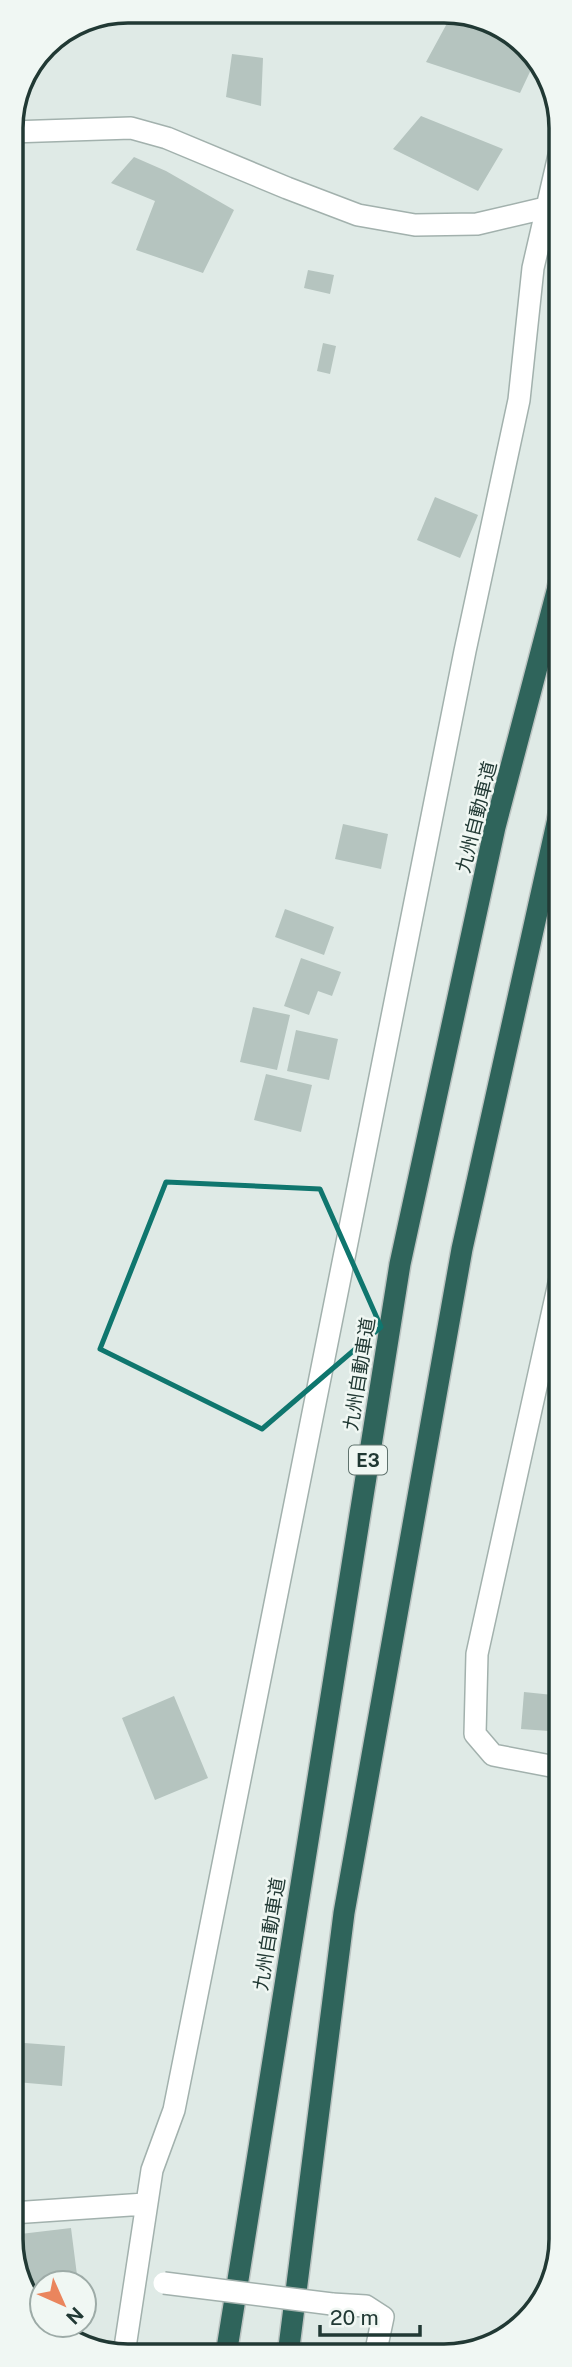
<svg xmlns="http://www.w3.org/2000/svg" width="572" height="2367" viewBox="0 0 572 2367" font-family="'Public Sans','Noto Sans JP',sans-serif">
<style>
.building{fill:#b5c4bf}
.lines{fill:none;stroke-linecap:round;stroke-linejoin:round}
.minor-casing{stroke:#a2b1ad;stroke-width:24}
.motorway-casing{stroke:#bcc4c2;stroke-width:24}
.minor{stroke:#fff;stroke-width:21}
.motorway{stroke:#2f645b;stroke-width:21}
.minor-bridge-casing{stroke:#a2b1ad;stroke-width:24;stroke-linecap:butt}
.minor-bridge{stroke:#fff;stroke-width:21}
.marked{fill:none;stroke:#0f766e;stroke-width:5;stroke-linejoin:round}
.labels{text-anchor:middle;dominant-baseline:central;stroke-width:5;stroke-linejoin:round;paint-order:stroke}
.shield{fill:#f0f7f3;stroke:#5f726d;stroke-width:2}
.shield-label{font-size:18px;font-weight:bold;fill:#213934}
.street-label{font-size:19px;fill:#213934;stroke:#f0f7f3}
.rim{fill:none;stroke:#213934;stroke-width:3.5}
</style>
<rect width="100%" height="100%" fill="#dfeae6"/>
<path class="building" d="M451 16 534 53 536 59 520 93 426 62Z
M232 54 263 58 261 106 226 97Z
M421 116 503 149 478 191 393 149Z
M134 157 166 171 234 210 203 273 136 250 155 201 111 183Z
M308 270 334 275 330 294 304 288Z
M323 343 336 346 330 374 317 371Z
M435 497 478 515 460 558 417 540Z
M343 824 388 834 381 869 335 859Z
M285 909 334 927 324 955 275 937Z
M301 958 341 972 332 996 318 991 309 1015 284 1006Z
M253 1007 290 1015 277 1070 240 1062Z
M296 1030 338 1039 329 1080 287 1071Z
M266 1074 312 1085 301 1132 254 1120Z
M524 1692 553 1695 549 1731 521 1729Z
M174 1696 208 1778 155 1800 122 1718Z
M11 2042 65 2046 62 2086 16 2082 13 2107H12Z
M71 2228 78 2283H42V2316L12 2255V2235Z
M51 2325H82L84 2336 74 2338Z"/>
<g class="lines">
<defs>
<path id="minor" d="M11 132 131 128 167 138 287 188 358 215 415 225 477 224 558 205
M561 1274 477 1654 475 1734 493 1755 561 1768
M12 2213 145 2204
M332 2304 366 2306 383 2317 375 2355
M124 2354 152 2170 174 2110 465 651 519 400 533 268 560 151"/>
<path id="motorway" d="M226 2355 400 1264 495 827 561 576
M288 2355 344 1913 462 1249 561 805"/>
</defs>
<use href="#minor" class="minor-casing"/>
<use href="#motorway" class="motorway-casing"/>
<use href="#minor" class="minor"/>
<use href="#motorway" class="motorway"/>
<defs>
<path id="minor-bridge" d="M164 2283 332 2304"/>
</defs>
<use href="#minor-bridge" class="minor-bridge-casing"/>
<use href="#minor-bridge" class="minor-bridge"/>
</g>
<path class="marked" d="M166 1182 320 1189 381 1327 262 1429 100 1349Z"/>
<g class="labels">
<rect class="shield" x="349" y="1445.5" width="38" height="29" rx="5"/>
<g class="shield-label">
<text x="368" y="1460">E3</text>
</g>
<g class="street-label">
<text transform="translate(476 817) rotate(-76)">九州自動車道</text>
<text transform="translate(359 1374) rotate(-81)">九州自動車道</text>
<text transform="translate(269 1934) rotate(-81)">九州自動車道</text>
</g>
</g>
<path d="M0 0H572V2367H0ZM128 23H444A105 105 0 0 1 549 128V2239A105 105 0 0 1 444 2344H128A105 105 0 0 1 23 2239V128A105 105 0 0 1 128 23Z" fill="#f0f7f3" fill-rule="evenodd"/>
<path class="rim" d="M128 23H444A105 105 0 0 1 549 128V2239A105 105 0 0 1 444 2344H128A105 105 0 0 1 23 2239V128A105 105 0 0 1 128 23Z"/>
<g transform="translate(63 2304) rotate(135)"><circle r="33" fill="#f0f7f3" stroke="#9daba7" stroke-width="2"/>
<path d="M0-5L12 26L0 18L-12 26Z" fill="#ea855d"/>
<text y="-10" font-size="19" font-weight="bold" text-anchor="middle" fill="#213934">N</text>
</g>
<path d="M320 2325v10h100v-10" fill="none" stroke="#213934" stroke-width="3.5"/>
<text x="330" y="2325" font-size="21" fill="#213934" stroke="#f0f7f3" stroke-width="5" paint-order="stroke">20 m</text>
</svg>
